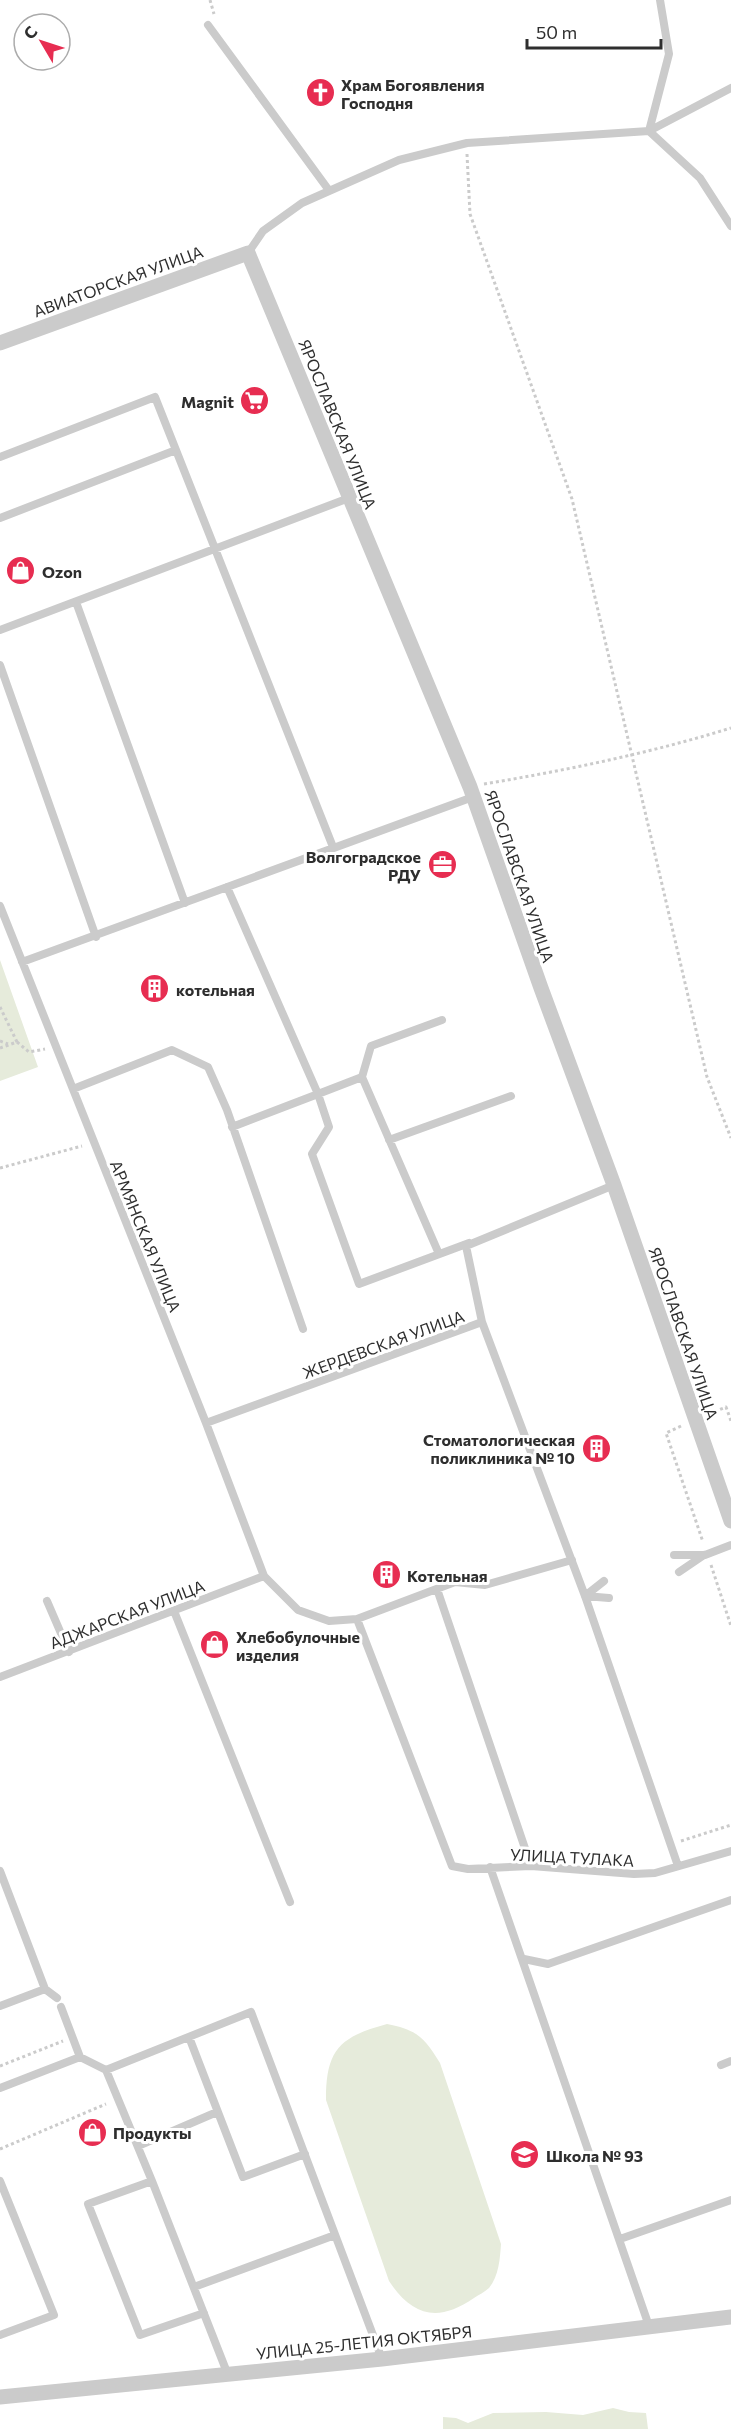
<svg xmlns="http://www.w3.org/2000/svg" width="731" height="2429" viewBox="0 0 731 2429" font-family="Commissioner,sans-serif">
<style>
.green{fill:#e6ebdb}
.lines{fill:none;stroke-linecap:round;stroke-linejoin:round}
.path{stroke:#cbcbcb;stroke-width:3;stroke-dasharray:3 3;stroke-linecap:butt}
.lane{stroke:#cbcbcb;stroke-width:8}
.street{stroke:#cbcbcb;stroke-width:15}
.labels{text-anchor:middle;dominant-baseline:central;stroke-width:6;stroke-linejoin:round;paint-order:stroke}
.poi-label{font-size:16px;font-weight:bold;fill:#2e2e2e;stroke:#fff;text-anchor:start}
.street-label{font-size:16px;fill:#2e2e2e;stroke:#fff}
</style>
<rect width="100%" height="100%" fill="#fff"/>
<path class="green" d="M0 960 38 1067 0 1081Z
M387 2024C417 2030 424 2037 440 2063L501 2244C500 2258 499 2276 489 2288 485 2292 478 2295 474 2298 438 2323 412 2316 389 2281L326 2100C326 2050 339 2037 387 2024Z
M613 2408 629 2412 646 2413 648 2429H443V2417L456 2418 468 2423 493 2413 546 2412 583 2415Z"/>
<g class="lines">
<path class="path" d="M210 0 214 14
M467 154 470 214 572 499 707 1077 731 1138
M484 784C568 770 650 753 731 728
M0 1007 17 1042 0 1048
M0 1041 8 1044
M17 1042 29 1052 45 1049
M0 1168 82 1146
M709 1414 726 1407 731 1421
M681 1426 666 1433 703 1542
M711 1565 731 1626
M681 1841 731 1825
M0 2066 63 2041
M0 2149 106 2104"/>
<path class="lane" d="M208 25 328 189
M649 131 669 54 660 0
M649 131 700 178 731 226
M248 253 263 231 302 203 399 160 467 143 649 131 731 88
M0 457 155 397 333 847
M0 518 176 450
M76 602 185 903
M0 630 349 498
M0 665 96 937
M227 887 318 1094 362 1077 371 1046 442 1020
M0 906 206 1423 264 1576 298 1610 329 1621 357 1619 455 1582 485 1585 572 1560
M22 962 473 797
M362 1077 439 1254
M73 1089 172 1050 208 1067 227 1110 303 1329
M232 1127 318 1094 329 1127 312 1154 359 1284 469 1243
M389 1140 511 1096
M482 1322 585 1596 678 1866
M206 1423 482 1322 466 1246 614 1185
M674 1555H705L731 1545
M679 1572 704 1555
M437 1589 531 1866
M585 1596 609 1598
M585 1596 604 1581
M47 1601 69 1652
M174 1611 290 1902
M357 1619 452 1866 468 1869 531 1866 634 1874 655 1873 731 1851
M0 1677 264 1576
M490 1867 649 2326
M0 1871 45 1989 57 1998
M524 1959 548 1964 731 1900
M0 2006 45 1989
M61 2007 80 2057 106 2070 152 2181 228 2375
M189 2037 243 2177 305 2154
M721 2065 731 2061
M106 2070 251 2012 382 2359
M0 2088 80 2057
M138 2146 217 2112
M0 2181 54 2315 0 2335
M152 2181 88 2204 140 2335 204 2313
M620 2239 731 2200
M194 2287 335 2235"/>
<path class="street" d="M0 343 248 253 470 787 541 988 614 1185 731 1521
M0 2397 382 2359 731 2317"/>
</g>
<defs>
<symbol id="church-disc" viewBox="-11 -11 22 22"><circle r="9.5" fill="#e72d51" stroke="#fff"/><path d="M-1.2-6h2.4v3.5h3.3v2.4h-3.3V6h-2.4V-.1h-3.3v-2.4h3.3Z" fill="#fff"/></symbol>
<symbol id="supermarket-disc" viewBox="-11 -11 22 22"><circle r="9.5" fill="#e72d51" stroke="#fff"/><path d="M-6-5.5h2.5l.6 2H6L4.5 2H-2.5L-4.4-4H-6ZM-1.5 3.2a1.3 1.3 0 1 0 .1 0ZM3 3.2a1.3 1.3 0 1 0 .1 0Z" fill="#fff"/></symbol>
<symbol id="shop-disc" viewBox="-11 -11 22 22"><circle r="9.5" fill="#e72d51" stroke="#fff"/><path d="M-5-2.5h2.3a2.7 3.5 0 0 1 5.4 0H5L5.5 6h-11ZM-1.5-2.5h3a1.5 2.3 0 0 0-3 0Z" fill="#fff"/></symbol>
<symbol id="office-disc" viewBox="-11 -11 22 22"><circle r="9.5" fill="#e72d51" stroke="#fff"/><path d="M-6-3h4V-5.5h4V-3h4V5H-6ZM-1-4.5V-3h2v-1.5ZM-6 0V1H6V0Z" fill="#fff"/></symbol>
<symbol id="building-disc" viewBox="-11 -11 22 22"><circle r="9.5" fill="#e72d51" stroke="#fff"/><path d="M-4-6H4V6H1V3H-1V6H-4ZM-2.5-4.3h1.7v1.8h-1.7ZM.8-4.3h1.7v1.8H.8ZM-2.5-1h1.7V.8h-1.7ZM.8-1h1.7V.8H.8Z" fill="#fff"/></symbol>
<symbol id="school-disc" viewBox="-11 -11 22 22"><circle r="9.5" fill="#e72d51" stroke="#fff"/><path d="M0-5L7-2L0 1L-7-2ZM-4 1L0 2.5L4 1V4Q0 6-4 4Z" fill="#fff"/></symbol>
</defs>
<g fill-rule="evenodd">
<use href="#church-disc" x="304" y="76" width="33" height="33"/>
<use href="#supermarket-disc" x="238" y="384" width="33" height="33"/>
<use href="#shop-disc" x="4" y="554" width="33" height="33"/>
<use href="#office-disc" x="426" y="848" width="33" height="33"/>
<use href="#building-disc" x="138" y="972" width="33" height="33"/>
<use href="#building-disc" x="580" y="1432" width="33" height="33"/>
<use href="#building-disc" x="370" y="1558" width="33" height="33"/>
<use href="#shop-disc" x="198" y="1628" width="33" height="33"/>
<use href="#shop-disc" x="76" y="2116" width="33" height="33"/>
<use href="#school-disc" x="508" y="2138" width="33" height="33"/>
</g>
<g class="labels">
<g class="poi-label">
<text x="341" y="84">Храм Богоявления<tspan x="341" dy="18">Господня</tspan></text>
<text x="234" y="401" text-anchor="end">Magnit</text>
<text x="42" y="571">Ozon</text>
<text x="421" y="856" text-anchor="end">Волгоградское<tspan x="421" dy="18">РДУ</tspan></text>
<text x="176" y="989">котельная</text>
<text x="575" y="1439" text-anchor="end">Стоматологическая<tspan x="575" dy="18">поликлиника № 10</tspan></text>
<text x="407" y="1575">Котельная</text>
<text x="236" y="1636">Хлебобулочные<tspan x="236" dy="18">изделия</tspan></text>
<text x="113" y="2132">Продукты</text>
<text x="546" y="2155">Школа № 93</text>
</g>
<g class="street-label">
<text transform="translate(118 281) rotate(-20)">АВИАТОРСКАЯ УЛИЦА</text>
<text transform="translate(338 424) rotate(68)">ЯРОСЛАВСКАЯ УЛИЦА</text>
<text transform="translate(520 876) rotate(71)">ЯРОСЛАВСКАЯ УЛИЦА</text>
<text transform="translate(146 1236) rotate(68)">АРМЯНСКАЯ УЛИЦА</text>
<text transform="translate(684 1333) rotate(71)">ЯРОСЛАВСКАЯ УЛИЦА</text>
<text transform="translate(383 1344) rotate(-20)">ЖЕРДЕВСКАЯ УЛИЦА</text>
<text transform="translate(127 1614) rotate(-21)">АДЖАРСКАЯ УЛИЦА</text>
<text transform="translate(572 1857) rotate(3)">УЛИЦА ТУЛАКА</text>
<text transform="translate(364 2342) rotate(-6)">УЛИЦА 25-ЛЕТИЯ ОКТЯБРЯ</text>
</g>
</g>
<g transform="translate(42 42) rotate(309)"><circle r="28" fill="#ffffff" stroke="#ababab" stroke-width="1.5"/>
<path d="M0-4.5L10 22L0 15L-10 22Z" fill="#e72d51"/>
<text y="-9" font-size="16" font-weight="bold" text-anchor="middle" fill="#2e2e2e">С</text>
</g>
<path d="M527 39v9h134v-9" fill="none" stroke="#2e2e2e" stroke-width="3"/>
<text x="536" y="39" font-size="18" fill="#2e2e2e" stroke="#ffffff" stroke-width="4.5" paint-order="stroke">50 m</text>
</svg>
